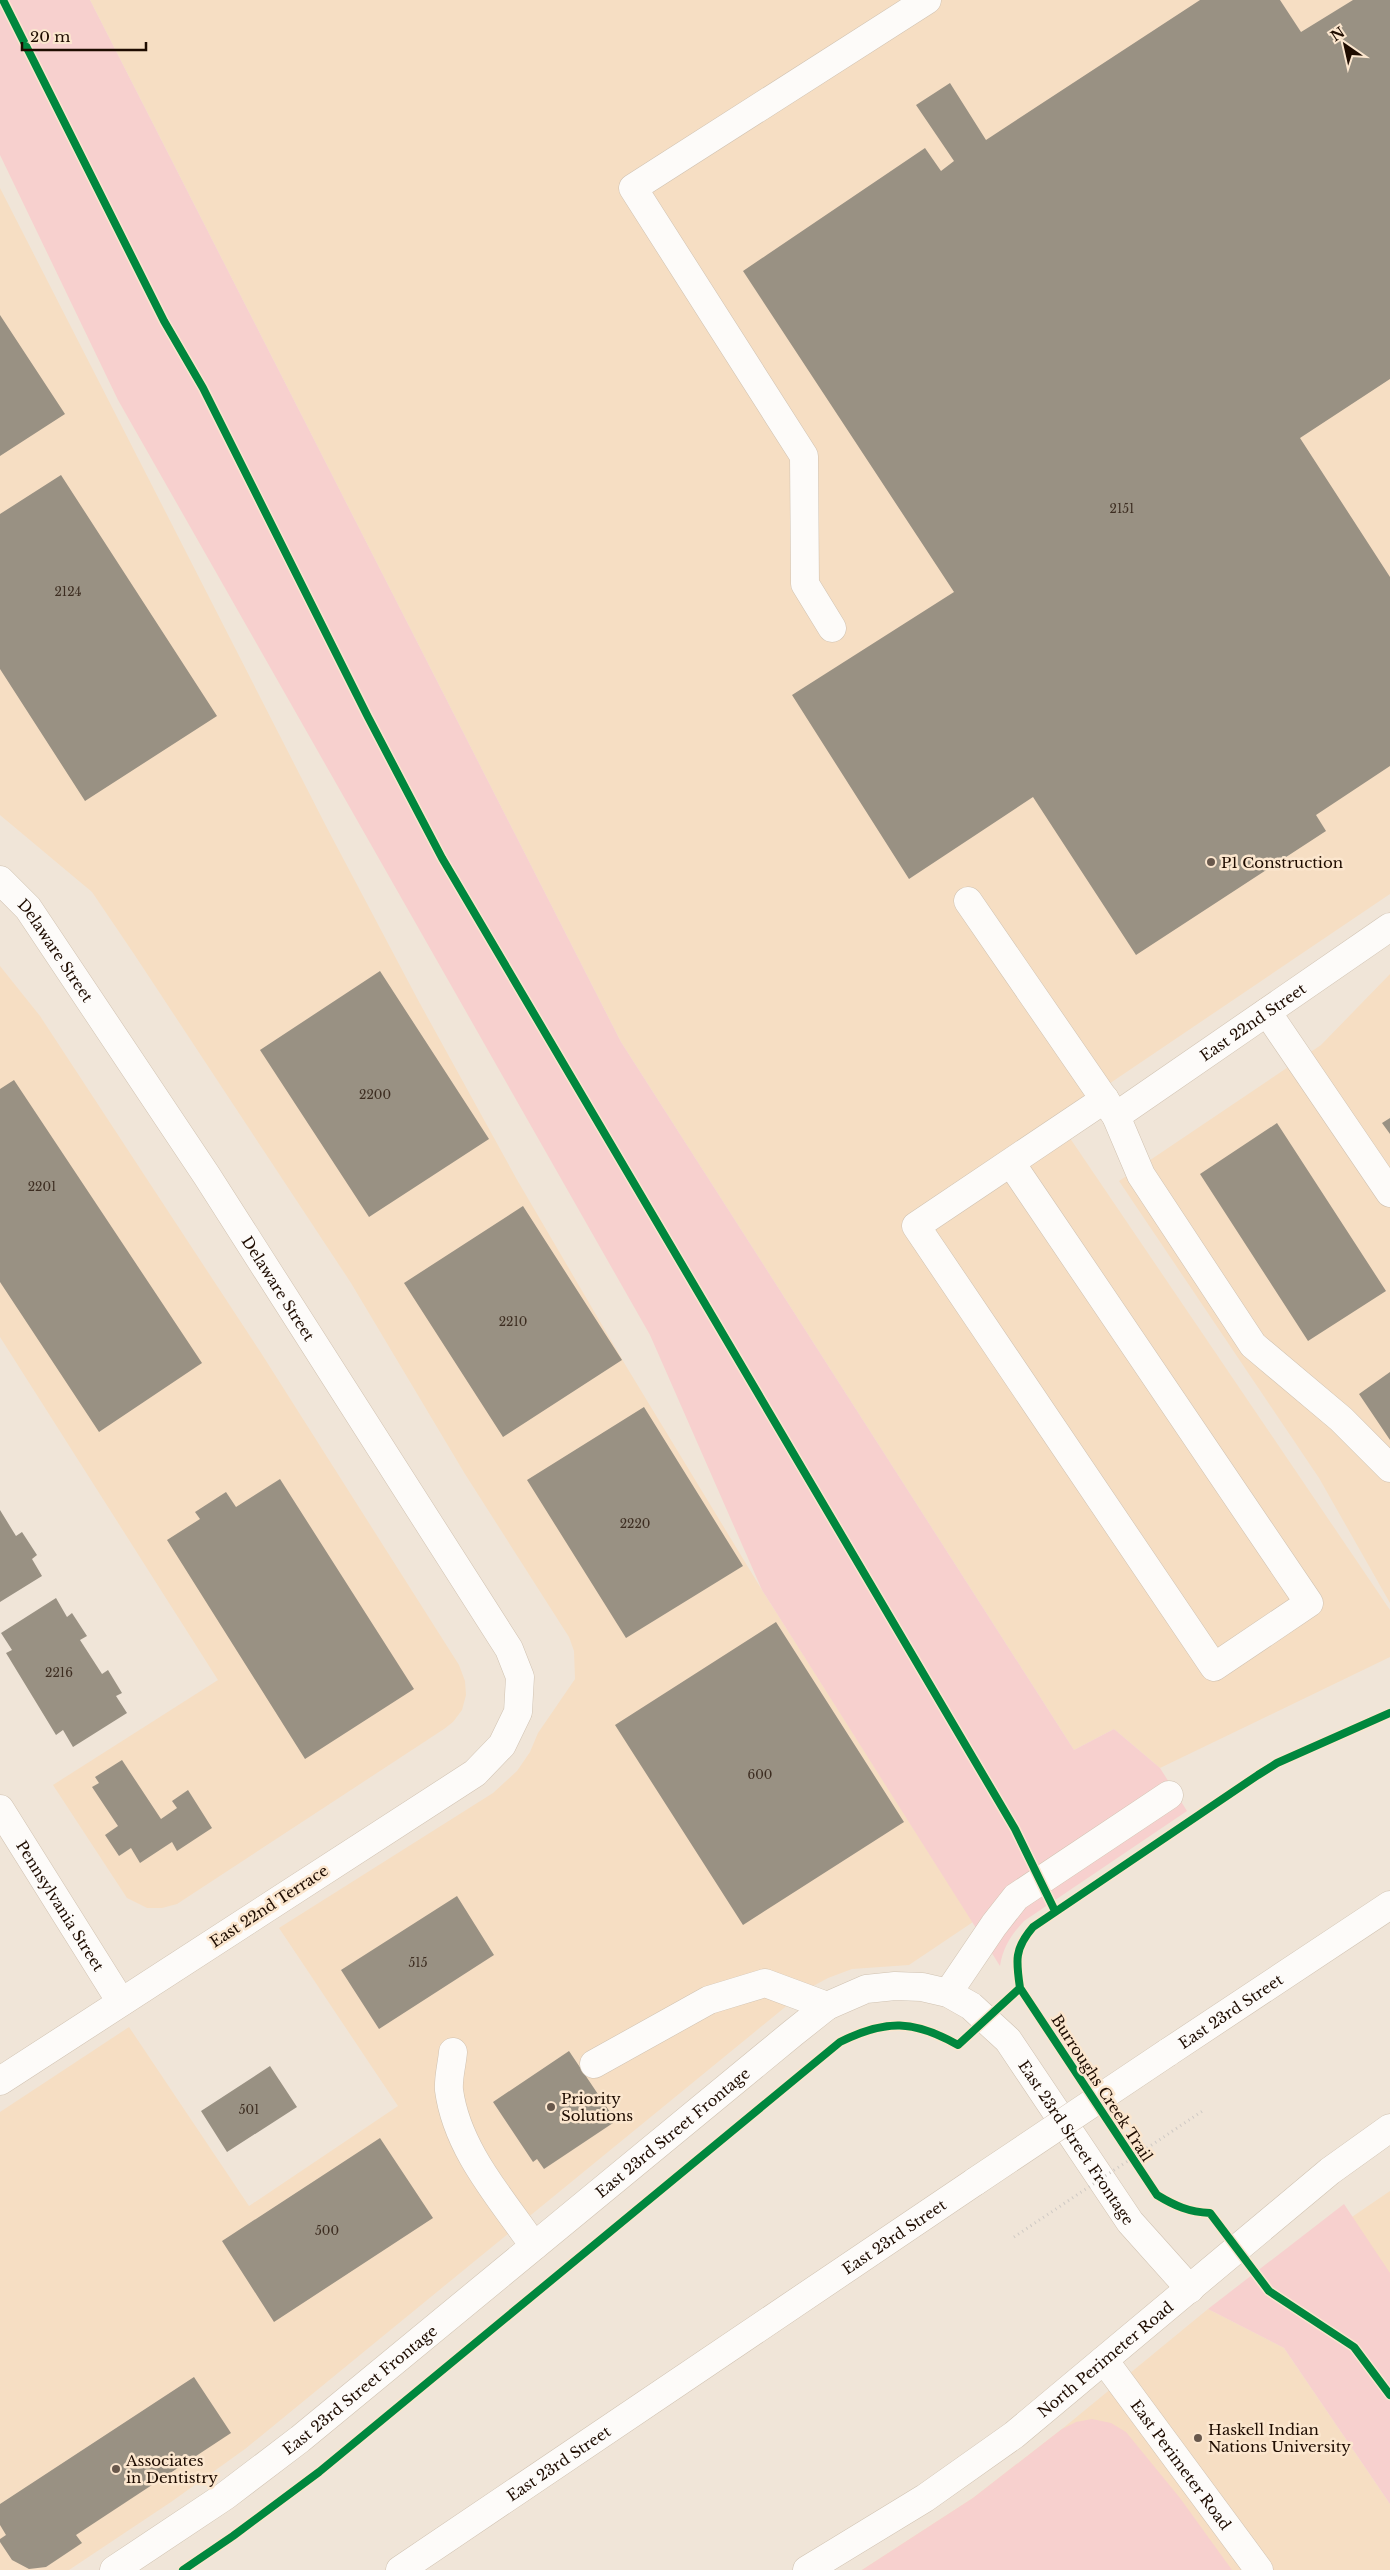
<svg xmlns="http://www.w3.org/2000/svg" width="1390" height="2570" viewBox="0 0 1390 2570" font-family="'Libre Baskerville',serif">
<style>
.built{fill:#f6dec3}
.green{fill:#f7d0ce}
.building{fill:#999183}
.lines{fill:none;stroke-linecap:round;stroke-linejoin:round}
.minor-casing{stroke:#d0c2b1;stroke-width:29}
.major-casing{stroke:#d0c2b1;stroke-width:29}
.minor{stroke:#fdfbf9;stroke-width:28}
.major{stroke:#fdfbf9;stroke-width:28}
.major-bridge-casing{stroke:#d0c2b1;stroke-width:29;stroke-linecap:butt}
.path-bridge{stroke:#cec9c4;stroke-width:3;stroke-dasharray:1 4;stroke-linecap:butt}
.major-bridge{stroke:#fdfbf9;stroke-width:28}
.cycleway-casing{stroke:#fbe6ce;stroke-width:11}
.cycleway{stroke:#00873e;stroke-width:8}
.poi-dot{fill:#68584c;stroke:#fbe6ce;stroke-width:2}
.labels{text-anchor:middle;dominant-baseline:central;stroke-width:5;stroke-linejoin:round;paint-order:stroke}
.number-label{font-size:12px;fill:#3d2d21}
.poi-label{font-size:15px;fill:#1e0c00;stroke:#fbe6ce;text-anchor:start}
.street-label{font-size:15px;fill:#1e0c00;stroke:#fbe6ce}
</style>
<rect width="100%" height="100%" fill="#f0e5d8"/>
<path class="built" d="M90 0H1390V894L1057 1119 1390 1610V1657L1160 1768 1114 1729 1074 1750 621 1042Z
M0 188 327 828 418 1000 516 1178 626 1366 762 1590 973 1922 909 1965 852 1969 828 1978 806 1990 245 2449 171 2502 69 2570H0V2112L129 2027 249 2206 398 2106 279 1928 493 1793 517 1771 530 1752 538 1733 575 1679 574 1651 569 1637 465 1474 351 1283 134 954 92 892 0 815Z
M0 966 40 1016 263 1356 459 1665 465 1681 466 1695 462 1710 453 1722 444 1729 177 1904 162 1908H147L127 1898 53 1785 218 1680 0 1337Z
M1390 974V1603L1319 1478 1119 1181 1321 1045Z
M1390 2191V2287L1346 2221Z
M1208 2309 1284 2348 1390 2504V2570H862L973 2498 1062 2429Z"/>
<path class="green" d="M0 0H90L621 1042 1074 1750 1114 1729 1160 1768 1187 1811 1024 1921C1011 1935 1003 1947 1000 1966L762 1590 650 1335 118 400 0 155Z
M1344 2204 1390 2273V2504L1284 2348 1208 2309Z
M1092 2419 1111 2423 1126 2432 1180 2498 1232 2570H862L973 2498 1062 2429 1076 2422Z"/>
<path class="building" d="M1200 0H1280L1301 32 1353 0H1390V379L1300 438 1390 577V766L1316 815 1326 831 1136 955 1033 797 909 879 792 695 954 592 743 271 925 148 941 171 954 161 916 105 950 83 986 140Z
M0 315 65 414 0 456Z
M61 475 217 716 85 801 0 669V514Z
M380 971 489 1139 369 1217 260 1050Z
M14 1080 202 1363 99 1432 0 1282V1089Z
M1390 1118V1134L1382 1123Z
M1277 1123 1386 1291 1308 1341 1200 1174Z
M523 1206 622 1360 503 1437 404 1283Z
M1390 1372V1440L1359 1394Z
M644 1407 743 1566 626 1638 527 1480Z
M280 1479 414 1689 305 1759 167 1540 200 1519 195 1512 226 1492 236 1507Z
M0 1510 16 1536 22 1532 37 1555 32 1559 42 1576 0 1602Z
M56 1598 67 1617 72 1613 87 1636 80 1640 102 1674 108 1670 122 1693 116 1696 127 1713 73 1747 63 1730 56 1735 6 1653 12 1650 1 1633Z
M776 1622 904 1822 743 1925 615 1725Z
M122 1760 161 1819 177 1808 172 1801 188 1790 212 1828 177 1851 172 1842 140 1863 131 1848 119 1856 105 1835 118 1826 92 1787 99 1783 95 1777Z
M457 1896 494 1955 379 2029 341 1970Z
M569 2051 610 2112 607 2114 613 2123 544 2169 537 2159 533 2162 493 2102Z
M270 2066 297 2107 227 2152 201 2111Z
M380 2138 433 2218 274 2322 222 2241Z
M194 2377 231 2433 76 2535 82 2543 46 2567 29 2569 12 2560 0 2542V2539L6 2535 0 2525V2504Z"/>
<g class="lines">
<defs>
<g id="minor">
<path d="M832 628 805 584 804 456 633 188 927 0"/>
<path id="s1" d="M0 880 28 908 207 1176 509 1649 520 1677 518 1712 502 1745 475 1773 0 2081"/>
<path d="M968 901 1116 1116 1141 1175 1253 1345 1341 1419 1390 1468"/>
<path d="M1267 1012 1390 1193"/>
<path id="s2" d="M1116 1116 1390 927"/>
<path d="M1011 1163 1309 1603 1214 1667 916 1226 1105 1099"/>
<path id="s3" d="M0 1809 121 2002"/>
<path d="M948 1993 994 1925 1016 1897 1169 1795"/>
<path d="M453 2052C452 2064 448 2078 449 2090 457 2150 501 2198 534 2246"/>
<path d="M594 2064 709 2000 765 1983 827 2006"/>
<path id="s4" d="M1104 2360 1259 2570"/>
<path id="s5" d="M114 2570 225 2496 300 2439 793 2033 827 2006 866 1989 895 1986 922 1987 948 1993 971 2006 1008 2040 1130 2222 1190 2289"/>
<path id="s6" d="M807 2570 925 2498 1014 2435 1330 2171 1390 2128"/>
</g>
<g id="major">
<path id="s7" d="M1167 2053 1390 1905"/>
<path id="s8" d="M400 2570 976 2181"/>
</g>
</defs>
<use href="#minor" class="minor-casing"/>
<use href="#major" class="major-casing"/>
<use href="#minor" class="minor"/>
<use href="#major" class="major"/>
<defs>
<path id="major-bridge" d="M976 2181 1167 2053"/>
</defs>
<use href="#major-bridge" class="major-bridge-casing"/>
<path class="path-bridge" d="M1014 2237 1204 2110"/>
<use href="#major-bridge" class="major-bridge"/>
<defs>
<path id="cycleway" d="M3 0 164 321 203 388 368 717 442 858 1015 1829 1055 1911
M1390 1713 1277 1763 1258 1775 1033 1927C1014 1949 1016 1961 1020 1988L1157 2195C1175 2206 1189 2212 1210 2213L1269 2291 1354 2347 1390 2395
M183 2570 233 2536 319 2472 840 2042C886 2019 914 2020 958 2045L1020 1988"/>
</defs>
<use href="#cycleway" class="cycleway-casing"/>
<use href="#cycleway" class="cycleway"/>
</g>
<g class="poi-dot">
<circle cx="1211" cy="862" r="5"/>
<circle cx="551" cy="2107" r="5"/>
<circle cx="1198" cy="2438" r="5"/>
<circle cx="116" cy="2469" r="5"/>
</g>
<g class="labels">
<g class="number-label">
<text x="1122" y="508">2151</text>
<text x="68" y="591">2124</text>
<text x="375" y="1094">2200</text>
<text x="42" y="1186">2201</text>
<text x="513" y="1321">2210</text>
<text x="635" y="1523">2220</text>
<text x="59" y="1672">2216</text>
<text x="760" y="1774">600</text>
<text x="418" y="1962">515</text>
<text x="249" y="2109">501</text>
<text x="327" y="2230">500</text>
</g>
<g class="poi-label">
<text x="1221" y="862">P1 Construction</text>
<text x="561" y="2098">Priority<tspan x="561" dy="17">Solutions</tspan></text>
<text x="1208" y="2429">Haskell Indian<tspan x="1208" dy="17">Nations University</tspan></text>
<text x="126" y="2460">Associates<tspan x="126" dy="17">in Dentistry</tspan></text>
</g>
<g class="street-label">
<text stroke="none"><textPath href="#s1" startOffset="90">Delaware Street</textPath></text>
<text stroke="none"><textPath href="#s2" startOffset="166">East 22nd Street</textPath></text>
<text stroke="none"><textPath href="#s1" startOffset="495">Delaware Street</textPath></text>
<text stroke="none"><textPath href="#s3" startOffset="114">Pennsylvania Street</textPath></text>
<text transform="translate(269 1906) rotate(-33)">East 22nd Terrace</text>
<text stroke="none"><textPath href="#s7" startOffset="76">East 23rd Street</textPath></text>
<text transform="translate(1102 2088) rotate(57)">Burroughs Creek Trail</text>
<text stroke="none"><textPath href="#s5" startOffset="710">East 23rd Street Frontage</textPath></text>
<text stroke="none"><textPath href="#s5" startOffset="1235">East 23rd Street Frontage</textPath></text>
<text stroke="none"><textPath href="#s8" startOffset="596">East 23rd Street</textPath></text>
<text stroke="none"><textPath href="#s6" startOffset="366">North Perimeter Road</textPath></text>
<text stroke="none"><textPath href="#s5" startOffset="305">East 23rd Street Frontage</textPath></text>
<text stroke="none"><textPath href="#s8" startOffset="191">East 23rd Street</textPath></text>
<text stroke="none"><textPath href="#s4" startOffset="130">East Perimeter Road</textPath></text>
</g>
</g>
<g transform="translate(1345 45) rotate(326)" stroke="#fbe6ce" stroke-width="4" paint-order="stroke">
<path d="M0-4L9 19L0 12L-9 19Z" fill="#1e0c00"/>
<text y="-8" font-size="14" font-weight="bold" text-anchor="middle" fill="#1e0c00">N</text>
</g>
<path d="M22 42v8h124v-8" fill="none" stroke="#1e0c00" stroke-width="2.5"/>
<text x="30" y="42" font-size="15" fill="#1e0c00" stroke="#fbe6ce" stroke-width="4" paint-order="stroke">20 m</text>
</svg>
